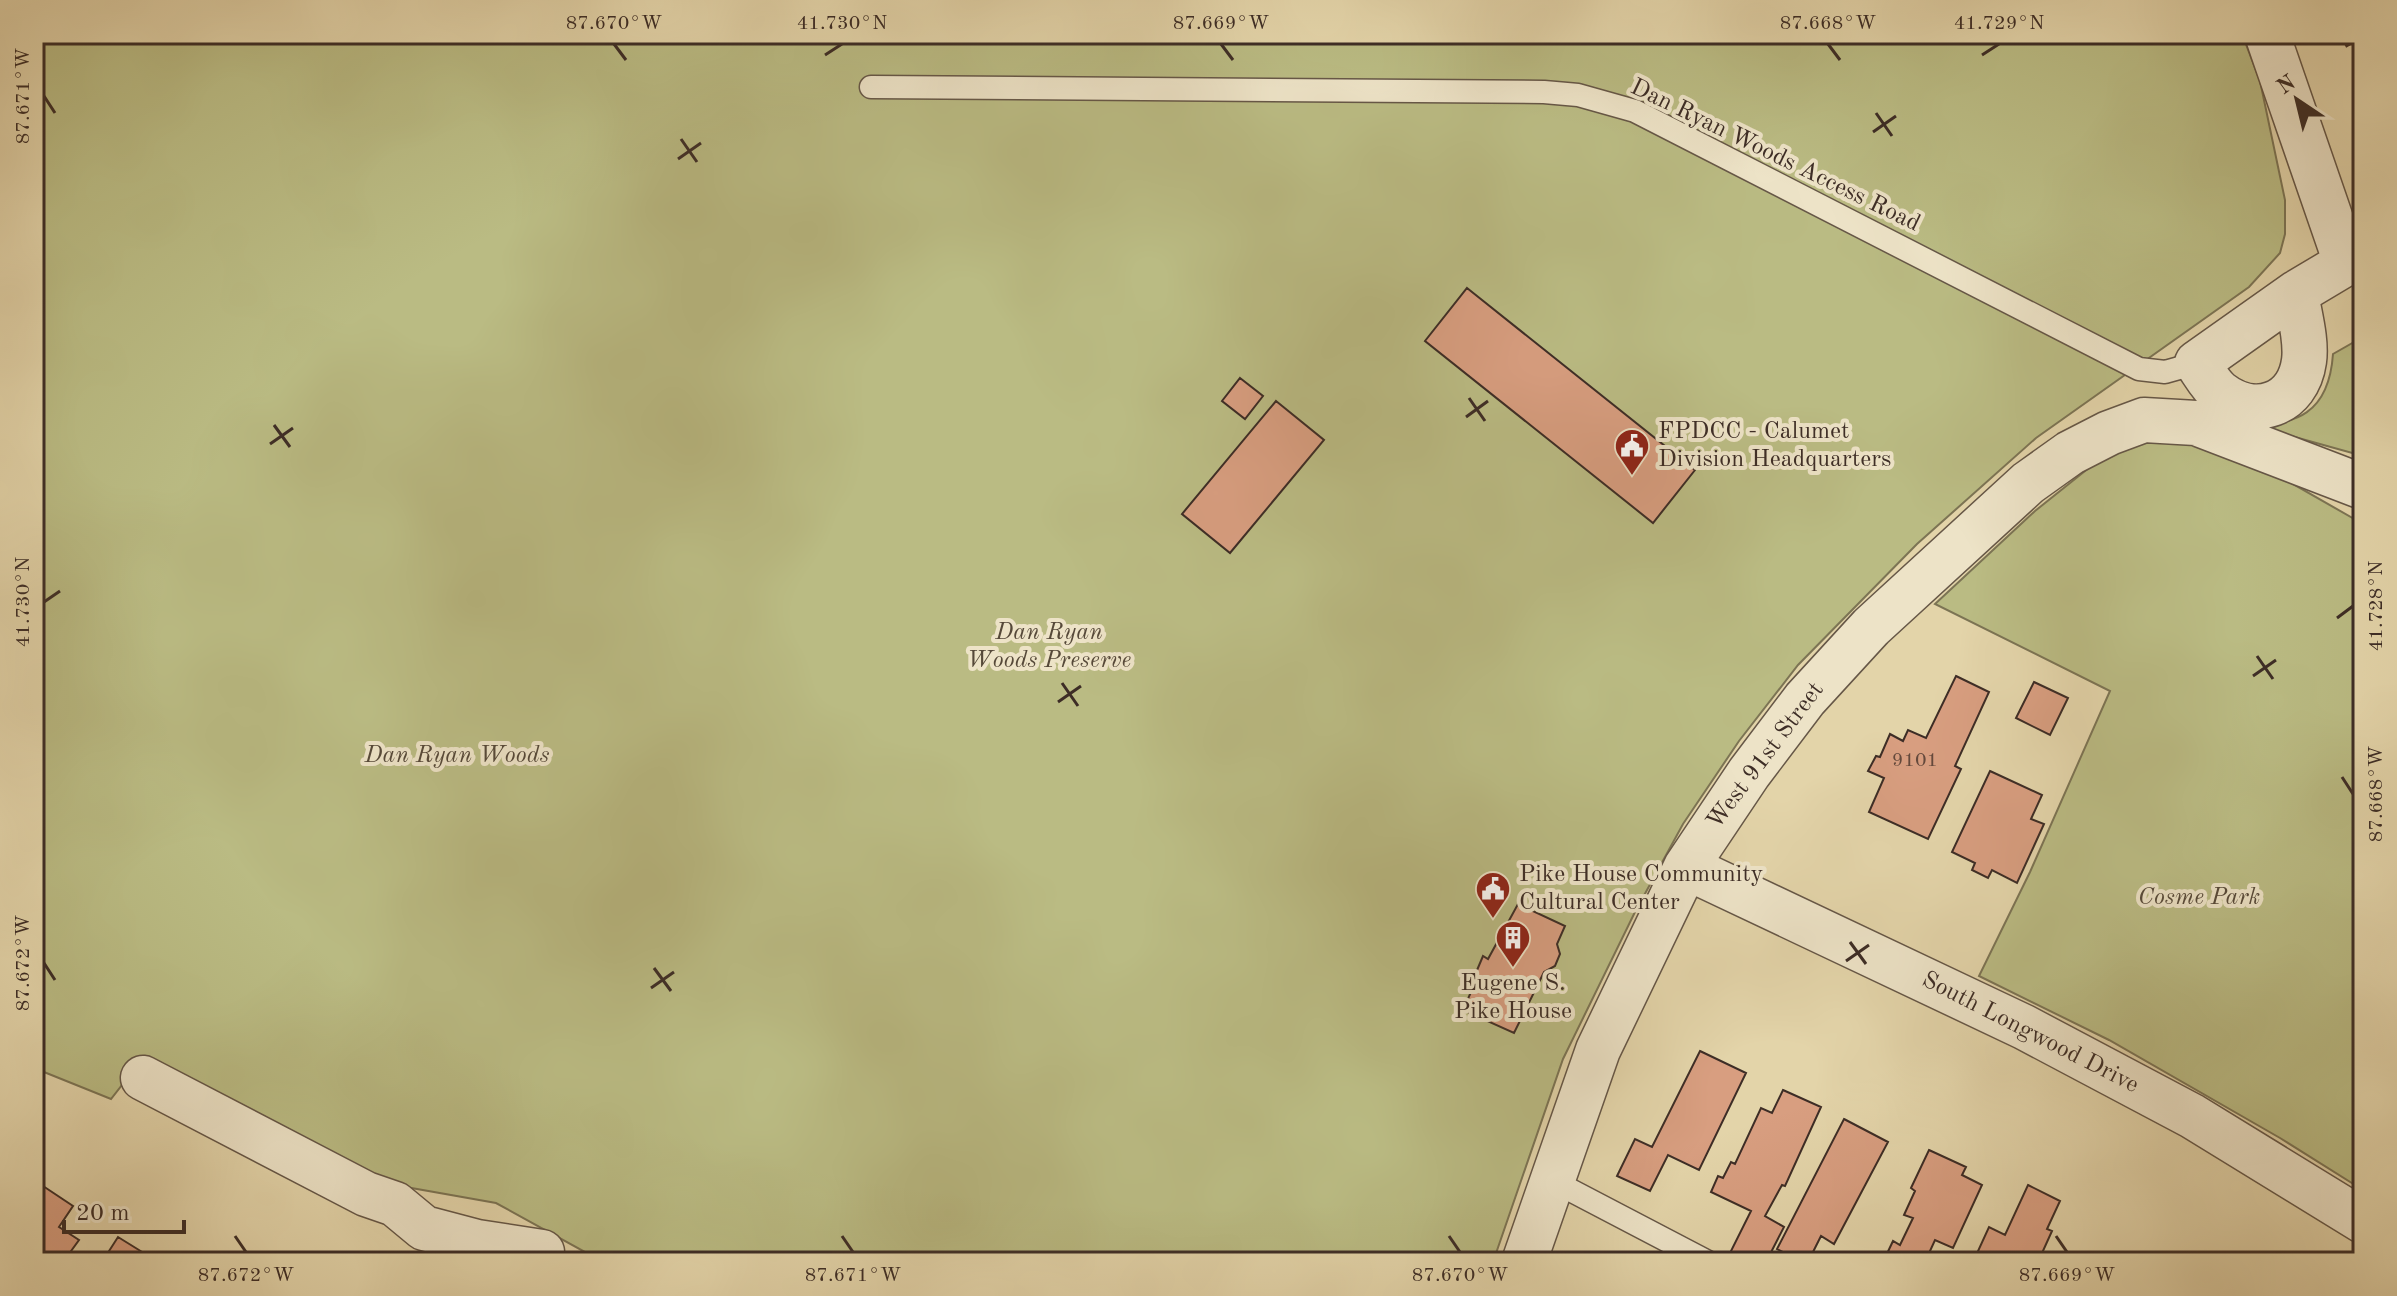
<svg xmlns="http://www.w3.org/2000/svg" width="2397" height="1296" viewBox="0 0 2397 1296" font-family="'Old Standard TT',serif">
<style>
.green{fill:#babb83;stroke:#7c7454;stroke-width:2}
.building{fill:#d89e80;stroke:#3d2d26;stroke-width:2}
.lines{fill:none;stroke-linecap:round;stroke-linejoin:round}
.lane-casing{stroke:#665747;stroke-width:25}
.street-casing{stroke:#665747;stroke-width:47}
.lane{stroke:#ede3c7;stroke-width:22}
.street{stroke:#ede3c7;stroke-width:44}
.rail{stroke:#3d2d26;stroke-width:6;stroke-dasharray:14 14;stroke-linecap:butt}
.ticks{fill:none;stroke:#3d2d26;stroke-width:3}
.labels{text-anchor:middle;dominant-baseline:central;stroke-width:8;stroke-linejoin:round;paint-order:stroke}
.number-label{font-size:20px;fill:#64493c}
.street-label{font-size:24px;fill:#3d2d26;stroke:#ede3c7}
.poi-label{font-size:24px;fill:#3d2d26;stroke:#ede3c7;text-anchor:start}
.park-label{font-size:24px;font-style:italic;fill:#564939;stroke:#ede3c7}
.neatline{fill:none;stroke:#3d2d26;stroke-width:3}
.ticks-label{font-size:20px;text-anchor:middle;fill:#3d2d26}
</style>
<rect width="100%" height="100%" fill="#e3d4a9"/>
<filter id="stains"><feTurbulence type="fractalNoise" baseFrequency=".0025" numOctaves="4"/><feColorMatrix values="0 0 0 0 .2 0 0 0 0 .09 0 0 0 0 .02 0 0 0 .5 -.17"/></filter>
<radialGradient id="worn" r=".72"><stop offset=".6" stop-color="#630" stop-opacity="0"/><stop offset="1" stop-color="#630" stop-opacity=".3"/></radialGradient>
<path class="green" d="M34 34H2242L2260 81 2285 200V234L2280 253 2249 287 2036 438 1917 544 1798 665 1739 741 1683 824 1635 912 1563 1059 1493 1262H603L496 1203 372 1181 136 1067 111 1099 34 1068Z
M2363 337V456L2244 423C2297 428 2329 412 2333 354Z
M2189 435 2279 476 2363 524V1190L2280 1138 2109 1040 1979 976 2030 872 2110 691 1935 604 2035 511 2095 463 2140 439Z"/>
<path class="building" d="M1467 288 1695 470 1653 523 1425 341Z
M1240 378 1263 396 1245 419 1222 401Z
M1276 401 1324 440 1230 553 1182 514Z
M1956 676 1989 692 1955 766 1961 769 1928 839 1869 812 1884 778 1868 771 1876 756 1880 757 1890 734 1903 741 1908 730 1926 738Z
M2034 682 2068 698 2050 735 2016 718Z
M1990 771 2042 795 2031 819 2044 824 2017 883 1992 870 1988 878 1972 870 1975 863 1952 852Z
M1518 904 1565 926 1557 944 1560 954 1555 966 1544 972 1514 1033 1463 1010 1475 983 1472 982 1483 956 1488 959Z
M1700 1051 1746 1073 1699 1170 1668 1155 1650 1191 1617 1176 1635 1139 1652 1147Z
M1783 1090 1821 1107 1785 1186 1782 1185 1765 1216 1784 1227 1766 1262H1742L1729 1255 1751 1211 1711 1192 1718 1176 1723 1178 1731 1162 1735 1164 1761 1108 1772 1113Z
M1844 1119 1888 1142 1834 1244 1821 1236 1808 1262H1803L1777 1249Z
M1929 1150 1966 1167 1962 1175 1982 1185 1953 1248 1935 1240 1925 1262H1883L1893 1241 1900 1245 1913 1218 1904 1215 1915 1191 1911 1188Z
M2028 1185 2060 1201 2047 1229 2052 1231 2038 1262H1973L1989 1227 2005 1235Z
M43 1186 73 1206 59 1227 79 1240 66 1258 72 1262H34V1199Z
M118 1237 147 1255 143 1262H102Z"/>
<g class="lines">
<defs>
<path id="lane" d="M871 87 1544 92 1578 95 1635 111 2139 369 2165 372 2197 363
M1553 1181 1708 1262"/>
<path id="street" d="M2267 34 2346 263
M2296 293C2299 313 2307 340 2304 361 2298 405 2255 420 2220 393 2211 386 2204 373 2197 363L2296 293 2363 253
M1686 867 2024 1027 2192 1116 2363 1221
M143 1078 366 1194 395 1204 424 1228 477 1242 542 1252
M1524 1262 1598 1050 1686 867 1749 773 1805 699 1871 627 2028 483 2070 453 2109 433 2144 420 2196 423 2363 487"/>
</defs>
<use href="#lane" class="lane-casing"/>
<use href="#street" class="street-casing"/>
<use href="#lane" class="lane"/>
<use href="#street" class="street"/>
<path class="rail" d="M2342 34 2363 72"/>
</g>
<path class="ticks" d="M614 44 626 60M1221 44 1233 60M1828 44 1840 60M825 55 842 44M1982 55 1999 44M44 96 55 113M1876 113 1892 136M1873 132 1896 116M681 139 697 162M678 159 701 143M1469 398 1485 421M1466 417 1488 401M274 425 290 447M270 444 293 428M44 602 60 591M2337 618 2353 606M2257 656 2273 679M2253 676 2276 660M1062 683 1078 706M1058 702 1081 686M2342 777 2353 794M1850 942 1866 964M1846 961 1869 945M44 963 55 980M654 968 671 991M651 988 674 972M235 1236 246 1252M842 1236 853 1252M1449 1236 1460 1252M2056 1236 2067 1252"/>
<defs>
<symbol id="civic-pin" viewBox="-11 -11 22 30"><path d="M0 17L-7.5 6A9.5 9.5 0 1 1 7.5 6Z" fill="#8f2418" stroke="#ede3c7"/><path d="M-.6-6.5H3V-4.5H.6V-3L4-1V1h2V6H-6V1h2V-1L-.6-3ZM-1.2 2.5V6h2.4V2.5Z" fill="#fff"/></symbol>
<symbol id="building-pin" viewBox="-11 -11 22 30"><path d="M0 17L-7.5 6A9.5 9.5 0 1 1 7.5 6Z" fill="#8f2418" stroke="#ede3c7"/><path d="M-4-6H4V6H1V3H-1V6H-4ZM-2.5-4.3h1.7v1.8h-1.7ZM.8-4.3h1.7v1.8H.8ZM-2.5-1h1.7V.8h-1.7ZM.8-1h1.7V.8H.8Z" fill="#fff"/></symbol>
</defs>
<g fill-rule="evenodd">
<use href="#civic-pin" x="1612" y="426" width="40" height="54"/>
<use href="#civic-pin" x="1473" y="869" width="40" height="54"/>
<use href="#building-pin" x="1493" y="918" width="40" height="54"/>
</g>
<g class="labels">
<g class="number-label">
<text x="1915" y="761">9101</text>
</g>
<g class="street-label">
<text transform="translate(1775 156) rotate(26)">Dan Ryan Woods Access Road</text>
<text transform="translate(1766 756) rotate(-53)">West 91st Street</text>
<text transform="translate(2030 1033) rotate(27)">South Longwood Drive</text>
</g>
<g class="poi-label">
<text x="1658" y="432">FPDCC - Calumet<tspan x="1658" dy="28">Division Headquarters</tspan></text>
<text x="1519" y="875">Pike House Community<tspan x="1519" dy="28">Cultural Center</tspan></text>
<text x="1513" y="984" text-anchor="middle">Eugene S.<tspan x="1513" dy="28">Pike House</tspan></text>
</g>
<g class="park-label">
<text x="1049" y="633">Dan Ryan<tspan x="1049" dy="28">Woods Preserve</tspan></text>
<text x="457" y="756">Dan Ryan Woods</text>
<text x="2199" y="898">Cosme Park</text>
</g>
</g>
<rect width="2397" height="1296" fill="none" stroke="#e3d4a9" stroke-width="88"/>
<g transform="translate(2297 100) rotate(325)" stroke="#ede3c7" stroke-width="6" paint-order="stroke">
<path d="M0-6L14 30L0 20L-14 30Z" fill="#3d2d26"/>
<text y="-12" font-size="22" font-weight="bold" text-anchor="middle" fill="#3d2d26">N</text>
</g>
<path d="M64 1220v12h120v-12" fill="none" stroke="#3d2d26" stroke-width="4"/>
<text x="76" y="1220" font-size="24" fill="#3d2d26" stroke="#ede3c7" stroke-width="6" paint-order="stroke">20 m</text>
<rect x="44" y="44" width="2309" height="1208" class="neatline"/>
<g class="ticks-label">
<text x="614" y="29">87.670°W</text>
<text x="842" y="29">41.730°N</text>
<text x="1221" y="29">87.669°W</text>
<text x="1828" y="29">87.668°W</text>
<text x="1999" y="29">41.729°N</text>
<text transform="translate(22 96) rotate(-90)" y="7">87.671°W</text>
<text transform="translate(22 602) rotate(-90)" y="7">41.730°N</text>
<text transform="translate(2375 606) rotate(-90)" y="7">41.728°N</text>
<text transform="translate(2375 794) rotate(-90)" y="7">87.668°W</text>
<text transform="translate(22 963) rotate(-90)" y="7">87.672°W</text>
<text x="246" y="1281">87.672°W</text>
<text x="853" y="1281">87.671°W</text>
<text x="1460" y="1281">87.670°W</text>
<text x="2067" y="1281">87.669°W</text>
</g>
<rect width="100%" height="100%" filter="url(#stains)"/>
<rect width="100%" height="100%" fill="url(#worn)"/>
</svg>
